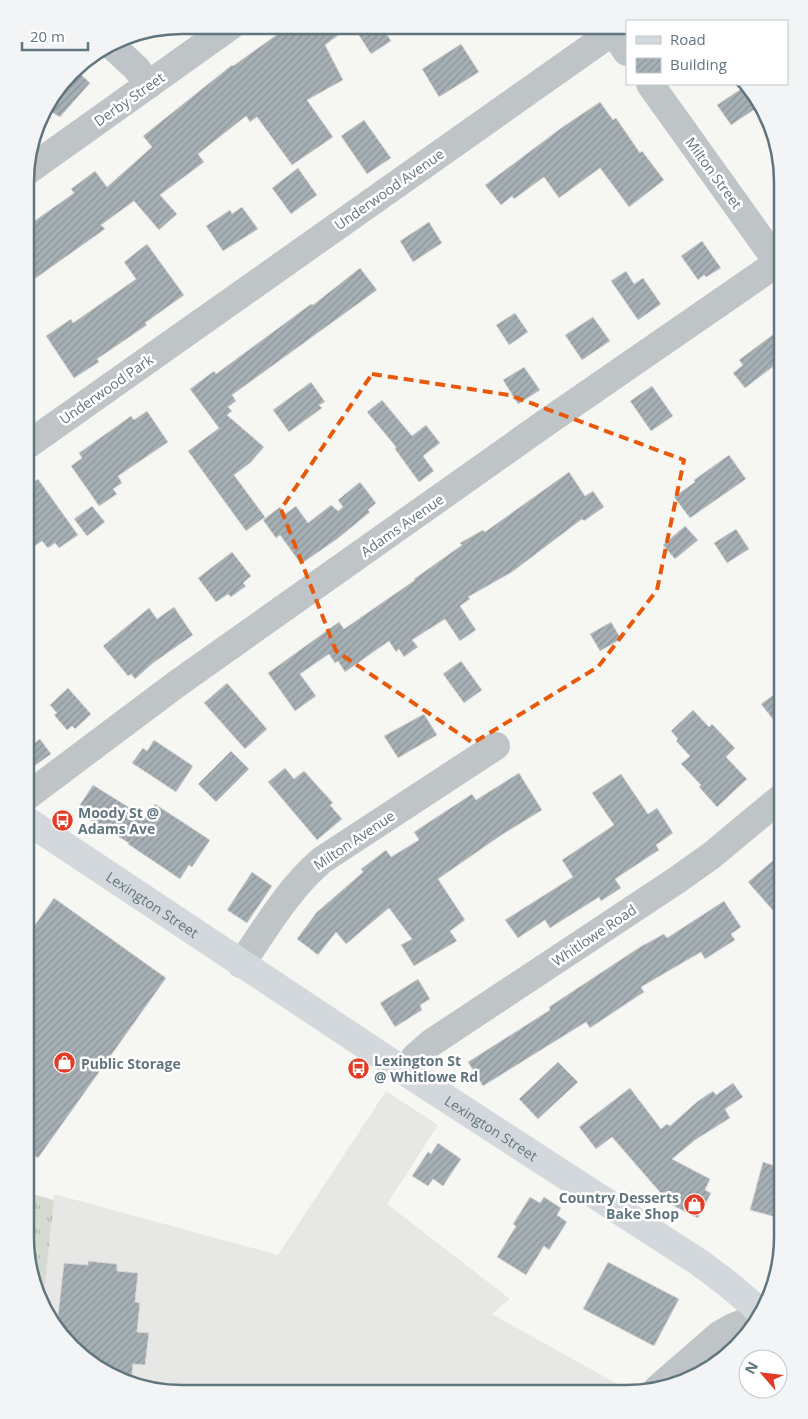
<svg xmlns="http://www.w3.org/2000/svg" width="808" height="1419" viewBox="0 0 808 1419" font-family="'Open Sans',sans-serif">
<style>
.built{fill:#e7e7e6}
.park{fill:url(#park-tufts)}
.building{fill:url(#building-hatch);stroke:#d7d7d5}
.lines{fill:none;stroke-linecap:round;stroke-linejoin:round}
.minor{stroke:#bfc4c7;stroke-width:28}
.major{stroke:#d2d8db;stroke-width:28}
.marked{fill:none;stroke:#e8590c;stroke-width:4;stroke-dasharray:10 6;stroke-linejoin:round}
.labels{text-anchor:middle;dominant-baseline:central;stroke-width:5;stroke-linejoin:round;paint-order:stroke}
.street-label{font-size:14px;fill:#61757e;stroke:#fff}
.poi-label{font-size:14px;font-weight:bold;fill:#61757e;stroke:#fff;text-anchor:start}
.rim{fill:none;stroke:#61757e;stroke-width:2.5}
</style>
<defs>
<pattern id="park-tufts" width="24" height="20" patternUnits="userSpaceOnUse" patternTransform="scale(1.25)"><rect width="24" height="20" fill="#d6dbd2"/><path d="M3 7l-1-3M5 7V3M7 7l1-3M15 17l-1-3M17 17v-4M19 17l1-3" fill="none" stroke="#b1b6b0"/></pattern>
<pattern id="building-hatch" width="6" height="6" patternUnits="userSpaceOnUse" patternTransform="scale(1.25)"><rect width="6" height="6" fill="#a6b0b4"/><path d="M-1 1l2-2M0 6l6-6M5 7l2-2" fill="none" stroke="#8b9498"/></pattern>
</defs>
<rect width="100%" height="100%" fill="#f6f6f3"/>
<path class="built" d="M386 1091 438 1125 387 1204 510 1299 492 1314 632 1392 630 1393H161L122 1382 79 1355 43 1301 54 1194 278 1255Z"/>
<path class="park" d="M25 1192 54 1200 43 1301 33 1288 25 1237Z"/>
<path class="building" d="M289 26H351L325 45 343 80 307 100 333 137 292 165 257 117 250 122 246 116 198 154 204 162 160 195 177 214 159 230 134 201 101 225 105 229 26 285V227L74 193 71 189 95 171 107 187 152 147 143 136 232 65 233 66Z
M353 26H382L391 41 371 54Z
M461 44 479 72 439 97 422 69Z
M75 69 90 83 60 117 53 113 46 106Z
M744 87 758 107 731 125 717 105Z
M600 102 613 120 616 118 640 153 642 151 664 180 629 207 600 168 559 198 544 177 514 199 512 196 501 205 485 185 564 126Z
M364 120 391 158 367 174 341 136Z
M298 168 317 195 291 214 272 188Z
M242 207 258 229 223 251 206 226 230 210 232 214Z
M429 222 442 243 413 262 400 241Z
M702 241 721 268 706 277 704 275 698 280 681 256Z
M147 244 184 295 145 323 147 325 97 359 99 362 74 378 46 336 71 319 73 323 136 279 124 262Z
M360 268 377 290 232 395 236 401 228 407 232 411 227 415 264 447 250 463 234 475 265 517 246 531 188 451 219 428 190 389 214 371 216 374 311 304 313 305Z
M626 271 634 284 643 278 661 304 638 320 611 281Z
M515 313 528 332 509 345 496 325Z
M593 317 610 341 582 360 565 335Z
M783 327V359L745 388 733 373 743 365 739 360Z
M524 367 540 390 518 404 503 380Z
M311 382 325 402 319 405 322 408 289 432 273 410Z
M652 386 673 416 651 431 630 401Z
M382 400 412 436 426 425 440 443 423 456 434 471 419 482 395 449 396 447 367 412Z
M147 411 168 442 118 476 122 483 113 489 117 494 99 506 71 466 82 458 79 453 131 416 134 420Z
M729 455 746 479 690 518 674 497 695 482 694 480Z
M569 472 585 496 593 491 604 507 584 521 582 519 512 572 468 597 470 599 460 606 476 630 460 641 445 619 412 640 418 647 404 657 399 649 396 652 389 641 345 672 338 661 335 663 329 654 300 674 316 696 295 711 268 673 339 622 344 629 415 580 414 579 462 545 460 543 483 530 485 532Z
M38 479 78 535 59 548 55 543 48 548 42 541 26 552V488Z
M360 482 376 503 368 510 370 512 337 539 301 564 280 535 276 538 263 520 280 507 285 514 296 506 308 523 331 505 338 511 343 507 338 500Z
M92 506 105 522 87 536 74 519Z
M685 526 698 540 675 559 663 545Z
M736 529 749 549 727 563 714 543Z
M232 552 251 576 243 583 246 586 231 597 228 594 216 602 198 578Z
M174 607 193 635 153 663 135 679 131 674 128 676 103 646 149 608 157 619Z
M611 622 621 639 600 651 590 634Z
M461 661 482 690 464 703 443 674Z
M227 683 267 729 245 749 204 703Z
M68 688 91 714 75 729 72 726 67 730 54 715 57 713 50 705Z
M783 688V732L761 704Z
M693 710 709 727 712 724 735 748 726 757 747 779 717 807 699 787 701 785 681 764 690 756 676 741 678 739 671 731Z
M424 714 437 735 398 758 384 736Z
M40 739 51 754 26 772V749Z
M154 740 193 766 176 792 132 763 143 748 147 751Z
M231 751 249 769 216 802 198 784Z
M285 768 294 779 304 771 333 803 330 805 342 819 317 840 268 782Z
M519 773 542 810 500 836 438 879 465 920 450 931 457 941 414 966 401 945 412 939 389 908 346 944 336 932 318 955 297 939 316 913 363 872 361 869 386 850 391 857 419 840 414 832 472 794 476 800Z
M621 774 648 814 657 808 673 833 656 845 659 850 615 879 621 888 601 901 599 897 550 928 545 920 518 938 505 920 573 877 562 860 614 825 592 793Z
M93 785 146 818 155 804 210 840 192 867 189 865 180 879 128 844 129 843 76 811Z
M783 852V922L748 882Z
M252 872 272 886 247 923 227 910Z
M54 898 166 978 38 1158 25 1149V939Z
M724 901 741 927 731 934 735 940 705 959 701 952 641 987 644 992 590 1028 586 1022 483 1086 468 1062 550 1010 549 1007 640 947 664 934 667 938Z
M418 979 430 999 420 1005 422 1010 395 1027 380 1003Z
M558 1062 578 1082 538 1119 519 1099Z
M733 1083 743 1097 725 1109 730 1118 695 1140 672 1159 710 1179 705 1190 711 1193 698 1218 664 1201 665 1198 612 1137 596 1149 579 1127 630 1088 661 1129 667 1124 670 1126 698 1101 713 1091 716 1095Z
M438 1143 461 1159 443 1186 433 1179 428 1186 412 1176 428 1152 431 1154Z
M763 1162 782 1168 776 1190 783 1192V1219L750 1210Z
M530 1197 540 1203 544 1197 561 1208 557 1215 567 1222 549 1250 544 1246 526 1275 497 1257 516 1226 513 1224Z
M88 1261 117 1264V1271L138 1273 135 1302 140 1303 137 1332 149 1333 145 1365 133 1364 131 1384 122 1382 79 1355 57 1324 64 1263 88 1265Z
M608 1262 679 1299 654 1346 583 1309Z"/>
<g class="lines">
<path class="minor" d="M612 31 627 52
M110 44 136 68 149 85
M650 84 778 263
M26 172 232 25
M26 446 618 28
M26 797 178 683 544 424 783 259
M241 964C266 928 288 889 322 860L496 746
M404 1071 416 1056 431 1043 677 880 712 855 783 796
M657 1389 719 1335 733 1327 761 1315"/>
<path class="major" id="s1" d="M26 820 404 1071 700 1263 728 1284 762 1313"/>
</g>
<path class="marked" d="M372 374 509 395 684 460 657 590 598 667 473 743 336 651 281 509Z"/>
<defs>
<symbol id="bus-disc" viewBox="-11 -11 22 22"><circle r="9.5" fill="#e23b26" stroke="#fff"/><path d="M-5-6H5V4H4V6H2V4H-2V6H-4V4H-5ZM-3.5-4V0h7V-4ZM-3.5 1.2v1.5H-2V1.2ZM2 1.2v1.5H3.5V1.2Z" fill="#fff"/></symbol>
<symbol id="shop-disc" viewBox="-11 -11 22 22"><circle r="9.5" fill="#e23b26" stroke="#fff"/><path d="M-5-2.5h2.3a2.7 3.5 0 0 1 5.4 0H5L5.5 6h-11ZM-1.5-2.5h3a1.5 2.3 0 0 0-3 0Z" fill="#fff"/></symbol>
</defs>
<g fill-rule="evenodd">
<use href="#bus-disc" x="50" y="808" width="25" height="25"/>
<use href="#shop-disc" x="52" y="1050" width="25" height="25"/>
<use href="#bus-disc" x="346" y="1056" width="25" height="25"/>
<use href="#shop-disc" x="682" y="1192" width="25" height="25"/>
</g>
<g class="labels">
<g class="street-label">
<text transform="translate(129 99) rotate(-35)">Derby Street</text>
<text transform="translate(714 173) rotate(54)">Milton Street</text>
<text transform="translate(389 189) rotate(-35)">Underwood Avenue</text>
<text transform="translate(106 389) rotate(-35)">Underwood Park</text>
<text transform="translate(402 525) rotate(-35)">Adams Avenue</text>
<text transform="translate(354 840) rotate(-34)">Milton Avenue</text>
<text stroke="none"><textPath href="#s1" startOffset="152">Lexington Street</textPath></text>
<text transform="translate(594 935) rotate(-34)">Whitlowe Road</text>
<text stroke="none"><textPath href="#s1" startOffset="558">Lexington Street</textPath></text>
</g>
<g class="poi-label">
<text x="78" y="812">Moody St @<tspan x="78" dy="16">Adams Ave</tspan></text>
<text x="374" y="1060">Lexington St<tspan x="374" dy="16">@ Whitlowe Rd</tspan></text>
<text x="81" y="1063">Public Storage</text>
<text x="679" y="1197" text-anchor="end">Country Desserts<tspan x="679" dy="16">Bake Shop</tspan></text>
</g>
</g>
<path d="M0 0H808V1419H0ZM182 34H626A148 148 0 0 1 774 182V1237A148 148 0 0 1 626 1385H182A148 148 0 0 1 34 1237V182A148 148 0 0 1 182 34Z" fill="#f2f4f5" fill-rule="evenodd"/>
<path class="rim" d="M182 34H626A148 148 0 0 1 774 182V1237A148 148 0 0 1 626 1385H182A148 148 0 0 1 34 1237V182A148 148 0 0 1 182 34Z"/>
<rect x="626" y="20" width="162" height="65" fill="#ffffff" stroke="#c0c8cb"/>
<rect x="636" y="36" width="25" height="8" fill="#d2d8db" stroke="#c0c8cb"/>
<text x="670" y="45" font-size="15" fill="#61757e">Road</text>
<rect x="636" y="58" width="25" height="15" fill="url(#building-hatch)" stroke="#c0c8cb"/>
<text x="670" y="70" font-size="15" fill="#61757e">Building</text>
<g transform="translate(763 1374) rotate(298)"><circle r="24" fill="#ffffff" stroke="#c0c8cb"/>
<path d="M0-4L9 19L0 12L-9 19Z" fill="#e23b26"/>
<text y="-8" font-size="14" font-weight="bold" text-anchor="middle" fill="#61757e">N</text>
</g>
<path d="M22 42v8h66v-8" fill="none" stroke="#61757e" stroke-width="2.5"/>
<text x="30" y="42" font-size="15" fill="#61757e" stroke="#ffffff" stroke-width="4" paint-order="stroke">20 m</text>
</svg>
